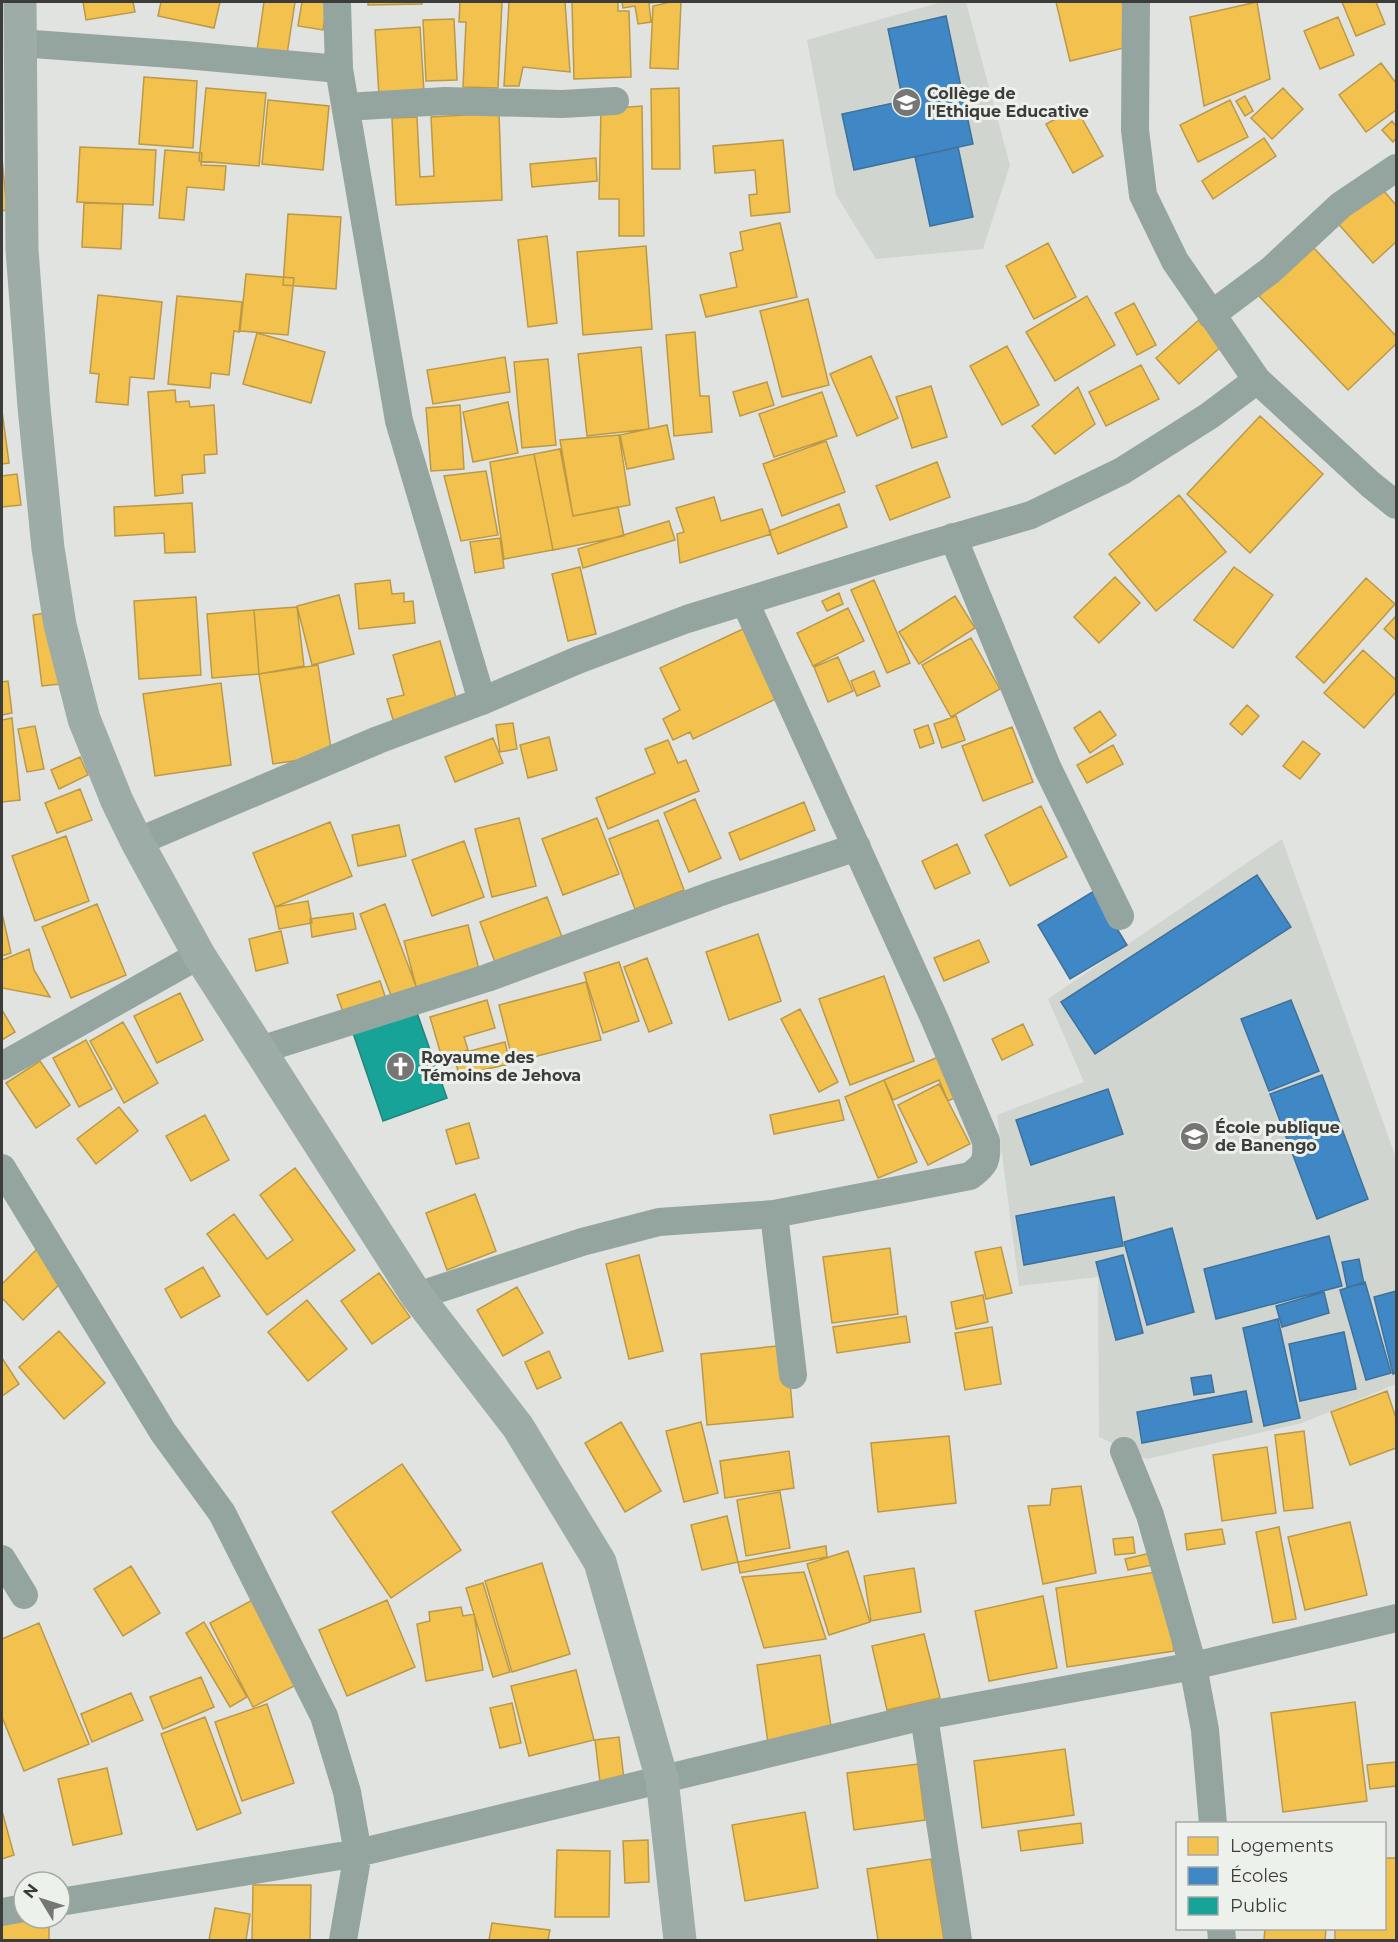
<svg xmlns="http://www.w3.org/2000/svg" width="1398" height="1942" viewBox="0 0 1398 1942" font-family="Montserrat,sans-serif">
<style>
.built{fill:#d0d5cf}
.homes{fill:#f2c14e;stroke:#bb9948;stroke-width:1.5}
.schools{fill:#3f88c5;stroke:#3e729c;stroke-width:1.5}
.public{fill:#17a398;stroke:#22847c;stroke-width:1.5}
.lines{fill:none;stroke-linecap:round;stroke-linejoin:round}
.street{stroke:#94a59f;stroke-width:28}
.secondary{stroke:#9daca7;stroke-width:33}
.labels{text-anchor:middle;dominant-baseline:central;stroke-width:6;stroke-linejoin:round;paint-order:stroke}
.poi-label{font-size:16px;font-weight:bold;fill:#3c3d3b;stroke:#edf1ec;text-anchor:start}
</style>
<rect width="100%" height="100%" fill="#e1e3e0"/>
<path class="built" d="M942 2H966L1010 165 983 249 876 259 836 195 807 40Z
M1282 839 1396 1158V1384L1302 1423 1147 1459 1099 1437 1098 1277 1019 1286 997 1115 1084 1082 1048 999Z"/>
<path class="homes" d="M83 2H133L135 12 86 20Z
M161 2H220L214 28 158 16Z
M264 2H295L286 61 256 57Z
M302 2H327L323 30 298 26Z
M368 2H422V4L368 5Z
M460 2H502L498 88 463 87 466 22H459Z
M509 2H565L570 72 523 67 519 86H504Z
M572 2H618V11H629L631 77 574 79Z
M622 2H661L649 3 651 22 638 24 635 6 623 8Z
M670 2H681L678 69 650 68 653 6Z
M1056 2H1122L1132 46 1070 61Z
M1257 2 1270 79 1204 106 1190 17Z
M1342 2H1376L1385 24 1356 36Z
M1338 17 1354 55 1320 69 1304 31Z
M454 19 457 80 426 81 423 20Z
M420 27 424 92 379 96 375 30Z
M1381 63 1396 83V110L1366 132 1339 95Z
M144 77 197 81 193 148 139 144Z
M206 88 266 93 259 166 199 161Z
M679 88 680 169H652L651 89Z
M1283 88 1303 109 1272 139 1251 118Z
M1245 96 1253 111 1245 116 1236 101Z
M268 100 329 106 323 170 262 164Z
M1230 100 1248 137 1198 162 1180 125Z
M642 106 644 236H619V199H599L601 109Z
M1076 108 1103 156 1073 173 1046 124Z
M499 113 502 200 396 205 392 118 417 117 420 177 434 176 431 117Z
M1392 121 1396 126V138L1393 142 1382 130Z
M1264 138 1276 156 1213 199 1202 181Z
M783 140 790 212 751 216 749 195 757 194 755 170 715 173 713 146Z
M80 147 156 150 153 205 77 202Z
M165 150 202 153 201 165 226 166 224 190 187 187 184 220 159 218Z
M2 158 7 210 2 211Z
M596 158 597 181 532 187 530 164Z
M1377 183 1396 205V242L1373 263 1335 220Z
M84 203 123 204 121 249 82 247Z
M288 214 341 217 336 289 283 285Z
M780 223 797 297 706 317 700 295 737 287 730 253 743 250 740 232Z
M547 236 557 323 528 327 518 240Z
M1048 243 1076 297 1034 319 1006 266Z
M646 246 652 329 583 335 577 252Z
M1312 246 1396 336V344L1348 390 1259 296Z
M246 274 294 278 288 335 240 331Z
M98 295 162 302 154 379 130 377 128 405 96 402 99 374 90 373Z
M177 296 242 302 239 332 234 331 229 375 211 373 210 388 168 384Z
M1087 296 1115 345 1055 381 1026 332Z
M808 299 829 385 782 397 760 311Z
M1134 303 1156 345 1137 355 1115 313Z
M1200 319 1223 345 1179 384 1156 358Z
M695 332 700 396H709L712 432 674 436 666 335Z
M257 333 325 352 311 403 243 384Z
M1007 346 1039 405 1002 425 970 366Z
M641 347 649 429 587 436 578 354Z
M871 356 898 418 857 436 830 374Z
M505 357 510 392 433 404 427 370Z
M548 359 556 445 522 448 514 362Z
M1141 365 1159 399 1106 426 1089 392Z
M767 382 774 405 740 416 733 392Z
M931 386 947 437 912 448 896 397Z
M1078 387 1095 424 1055 454 1032 426Z
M175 390 176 402 189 401 190 407 214 405 217 454 204 455 205 473 182 475 183 493 155 496 148 392Z
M822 392 837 436 774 457 759 414Z
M508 402 518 453 473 462 463 412Z
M460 405 464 469 431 471 426 408Z
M2 411 9 463 2 464Z
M1260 416 1323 474 1250 553 1187 494Z
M667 425 674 459 627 469 620 435Z
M619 435 630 505 573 516 560 440Z
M826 441 845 492 782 516 763 464Z
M560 449 573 516 618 507 624 536 553 550 534 454Z
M534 454 553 550 504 559 490 462Z
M937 462 950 497 890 520 876 486Z
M486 471 498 535 461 541 444 476Z
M17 474 21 505 2 507V476Z
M1179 495 1226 552 1156 611 1109 554Z
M714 497 721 521 762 509 771 534 680 563 677 534 684 532 676 508Z
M192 503 195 552 165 553 164 533 115 536 114 507Z
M839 504 847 527 778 554 769 531Z
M669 521 675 540 583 568 578 549Z
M500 538 504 568 475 573 470 542Z
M580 567 596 634 568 641 552 574Z
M1234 567 1273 595 1233 648 1194 620Z
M1115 577 1140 603 1099 643 1074 617Z
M1366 578 1395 604 1324 683 1296 657Z
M390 580 392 594 404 593V602L413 601 415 623 359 629 355 584Z
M874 580 910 663 887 673 851 590Z
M839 593 843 604 827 611 822 601Z
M339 595 354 654 312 665 297 606Z
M955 596 975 628 919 664 899 632Z
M196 597 201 675 139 679 134 601Z
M297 607 304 666 259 674 254 610Z
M848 608 864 641 813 666 797 633Z
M254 610 259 674 212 678 207 614Z
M50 612 59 684 42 686 33 615Z
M1396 616V640L1384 629Z
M747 627 780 697 693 739 690 732 673 740 663 719 680 710 660 668Z
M971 638 1000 689 951 717 922 665Z
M440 641 458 705 394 723 387 699 404 695 393 655Z
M1363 650 1396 680V692L1364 728 1324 693Z
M838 657 853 691 828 702 814 667Z
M318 665 332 755 273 764 259 674Z
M874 671 880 686 857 696 851 681Z
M8 681 12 713 2 715V682Z
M221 683 231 765 155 776 143 694Z
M1247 705 1259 716 1242 735 1230 724Z
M1100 711 1116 735 1090 753 1074 728Z
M956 716 965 740 942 748 934 724Z
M12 718 20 800 2 802V720Z
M513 723 517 749 500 752 496 725Z
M928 725 934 743 920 748 914 730Z
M35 726 44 769 27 772 18 729Z
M1012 727 1033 782 983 801 962 746Z
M549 737 557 770 528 778 520 745Z
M493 738 503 763 455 782 445 757Z
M668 740 678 763 686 760 699 791 608 829 596 798 655 773 645 749Z
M1303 741 1320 754 1300 779 1283 766Z
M1113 745 1123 764 1087 783 1077 765Z
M80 757 88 775 59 789 51 770Z
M80 789 92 820 57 833 45 803Z
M695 799 721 858 689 872 664 813Z
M804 802 815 830 740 860 729 833Z
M1041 806 1067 857 1010 886 985 835Z
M519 818 536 886 492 897 475 829Z
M597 818 619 874 563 895 542 839Z
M658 820 684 890 635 909 609 839Z
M330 822 352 876 275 907 253 853Z
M399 825 406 856 358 866 352 835Z
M66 836 89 901 35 921 12 856Z
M464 841 484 897 432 916 412 860Z
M957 844 970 873 935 889 922 861Z
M547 897 565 945 498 970 480 922Z
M308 901 312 923 279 929 275 907Z
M97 904 126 975 71 998 42 927Z
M385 904 417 989 392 998 360 914Z
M2 913 11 953 2 956Z
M353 913 356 929 312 937 310 919Z
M468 925 480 974 417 990 404 941Z
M281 931 288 963 256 971 249 939Z
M758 934 781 1001 729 1020 706 952Z
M979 940 989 962 944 981 934 958Z
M29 949 34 970 50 997 2 988V960Z
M647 958 672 1023 649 1032 624 967Z
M619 962 639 1021 603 1033 584 973Z
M884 976 914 1061 850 1085 819 999Z
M380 981 387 1002 344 1015 337 995Z
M586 982 601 1040 513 1062 499 1005Z
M180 993 203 1040 157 1063 134 1016Z
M487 1000 495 1028 464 1037 468 1050 442 1058 430 1017Z
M800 1009 838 1082 819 1092 781 1019Z
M2 1010 15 1032 2 1040Z
M123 1022 158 1083 124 1103 90 1041Z
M1023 1024 1033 1045 1002 1060 992 1039Z
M86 1040 112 1089 79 1107 53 1058Z
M505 1042 510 1064 459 1075 454 1055Z
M943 1055 961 1095 948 1101 939 1080 893 1100 884 1080Z
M40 1061 70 1105 36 1128 6 1083Z
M884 1080 917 1162 878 1178 845 1097Z
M939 1084 970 1144 928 1165 898 1105Z
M839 1100 844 1120 774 1134 770 1115Z
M119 1107 138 1131 96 1164 77 1139Z
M205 1115 229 1160 191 1181 166 1136Z
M469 1123 479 1158 456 1164 446 1130Z
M295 1168 355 1250 267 1315 207 1234 234 1214 267 1259 293 1240 260 1195Z
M475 1194 496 1251 447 1270 426 1213Z
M1001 1247 1012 1293 986 1299 975 1252Z
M890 1248 898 1314 832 1323 823 1257Z
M37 1249 66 1278 23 1320 2 1298V1284Z
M639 1255 663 1351 629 1359 606 1264Z
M203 1267 220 1296 181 1318 165 1289Z
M379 1273 410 1317 372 1344 341 1301Z
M517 1287 543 1333 503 1356 477 1310Z
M983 1295 988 1322 956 1329 951 1302Z
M307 1300 347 1349 308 1381 268 1332Z
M906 1316 910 1342 837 1353 833 1327Z
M992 1327 1001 1384 965 1390 955 1333Z
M59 1331 105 1383 64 1419 19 1367Z
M787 1345 793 1417 707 1425 701 1354Z
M549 1351 561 1378 537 1389 525 1362Z
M2 1358 19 1384 2 1396Z
M1387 1391 1396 1418V1448L1350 1465 1331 1412Z
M621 1422 661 1491 625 1512 585 1443Z
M701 1422 718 1493 684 1502 666 1431Z
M1304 1431 1313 1508 1284 1511 1275 1435Z
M949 1436 956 1503 878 1512 871 1443Z
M1267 1447 1276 1513 1222 1521 1213 1455Z
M789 1451 794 1488 725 1498 720 1461Z
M402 1464 461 1550 391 1598 332 1512Z
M1081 1486 1096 1573 1043 1584 1028 1506 1050 1505 1052 1489Z
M780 1492 790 1548 746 1556 737 1500Z
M727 1516 738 1562 702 1570 691 1525Z
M1350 1522 1367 1595 1305 1610 1288 1537Z
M1279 1527 1296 1619 1273 1623 1256 1532Z
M1222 1529 1225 1544 1187 1550 1185 1534Z
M1133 1537 1135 1553 1115 1555 1113 1539Z
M826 1546 827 1557 740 1573 738 1562Z
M848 1551 870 1622 829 1635 807 1564Z
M1155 1552 1157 1564 1128 1570 1125 1559Z
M542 1563 570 1654 512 1672 485 1581Z
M131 1566 160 1613 123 1636 94 1589Z
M914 1568 921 1612 871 1621 864 1576Z
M1162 1571 1174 1651 1067 1667 1056 1588Z
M804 1572 826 1639 764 1648 742 1577Z
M483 1583 510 1672 493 1677 466 1588Z
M260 1596 304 1681 253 1707 210 1623Z
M1043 1596 1057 1668 989 1681 975 1611Z
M387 1600 415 1667 347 1696 319 1630Z
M461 1607 463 1616 474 1614 483 1670 426 1681 417 1624 430 1621 429 1612Z
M204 1622 247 1697 230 1707 186 1633Z
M39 1623 89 1744 24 1771 2 1717V1639Z
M924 1634 940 1698 887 1710 872 1646Z
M820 1655 832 1733 768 1743 757 1665Z
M576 1670 594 1740 529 1756 511 1686Z
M201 1677 214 1707 163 1729 150 1697Z
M131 1693 143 1720 92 1742 81 1714Z
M1355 1702 1367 1801 1283 1812 1271 1713Z
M512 1703 521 1743 500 1748 490 1708Z
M267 1704 294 1783 242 1801 215 1722Z
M205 1717 241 1813 197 1830 161 1734Z
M619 1737 624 1779 600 1782 595 1740Z
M1065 1749 1074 1815 982 1828 974 1761Z
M1396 1762V1786L1370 1789 1367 1765Z
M918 1764 925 1820 854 1830 847 1773Z
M107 1768 122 1834 73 1845 58 1779Z
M2 1811 14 1855 2 1859Z
M805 1812 818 1888 745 1901 732 1825Z
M1081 1823 1083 1843 1021 1851 1018 1831Z
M648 1840 649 1882 625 1883 623 1841Z
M557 1850 610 1851 609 1917H555Z
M1384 1858H1396V1940H1335V1928H1384Z
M931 1859 944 1940H878L867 1869Z
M253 1885H311L310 1940H252Z
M215 1908 250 1914 246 1940H209Z
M2 1921H49V1940H2Z
M492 1923 550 1930 548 1940H489Z
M1265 1928 1326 1929 1325 1940H1264Z"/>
<path class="schools" d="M946 16 973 144 854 170 842 114 903 101 888 29Z
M958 147 973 217 930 226 915 157Z
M1257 875 1291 927 1095 1054 1061 1002Z
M1094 891 1127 945 1070 979 1038 925Z
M1291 1000 1319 1071 1269 1091 1241 1019Z
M1322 1075 1368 1199 1317 1219 1270 1094Z
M1108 1089 1123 1134 1031 1165 1016 1120Z
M1114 1197 1123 1246 1024 1265 1016 1216Z
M1172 1228 1194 1312 1147 1325 1124 1242Z
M1329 1236 1342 1286 1216 1319 1204 1269Z
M1123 1255 1143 1333 1116 1340 1096 1262Z
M1359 1259 1364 1284 1347 1287 1342 1262Z
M1365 1282 1391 1373 1366 1380 1340 1290Z
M1396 1291V1373L1393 1374 1374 1297Z
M1324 1292 1329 1313 1282 1327 1276 1306Z
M1278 1319 1300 1418 1264 1426 1243 1328Z
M1344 1332 1356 1389 1300 1401 1289 1344Z
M1211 1375 1214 1392 1194 1395 1191 1378Z
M1246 1391 1252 1422 1142 1443 1137 1412Z"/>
<path class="public" d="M416 1010 447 1098 383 1121 353 1033Z"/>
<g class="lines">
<path class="street" d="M337 2 339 69 399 421 482 701
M1136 2 1135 130 1143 195 1175 261 1257 380 1370 484 1396 505
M19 43 185 55 339 69
M346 107 445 101 562 104 615 101
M1211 315 1271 270 1341 205 1396 168
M953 537 1048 769 1120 916
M137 842 378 740 482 701 578 660 687 619 918 548 1031 515 1122 471 1209 416 1257 380
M260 1050 487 978 718 893 857 847
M2 1066 199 955
M2 1168 163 1432 222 1513 324 1716 347 1792 358 1853 343 1940
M774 1214 793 1375
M417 1296 582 1242 659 1222 774 1214 970 1176C986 1164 987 1161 986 1141L935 1020 745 602
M1124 1451 1150 1515 1193 1666 1205 1730 1213 1824
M2 1559 24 1595
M924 1716 958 1940
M60 1902 358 1853 924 1716 1193 1666 1396 1618
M2 1912 24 1908
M1221 1928 1222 1940"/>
<path class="secondary" d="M20 2 22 250 34 407 48 548 60 625 84 719 117 801 137 842 199 955 417 1296 518 1427 600 1562 662 1779 680 1940"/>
</g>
<defs>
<symbol id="school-disc" viewBox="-11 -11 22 22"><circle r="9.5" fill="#767775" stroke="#edf1ec"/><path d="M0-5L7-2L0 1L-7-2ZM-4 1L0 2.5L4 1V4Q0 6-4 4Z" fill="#fff"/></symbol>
<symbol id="church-disc" viewBox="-11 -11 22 22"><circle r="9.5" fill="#767775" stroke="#edf1ec"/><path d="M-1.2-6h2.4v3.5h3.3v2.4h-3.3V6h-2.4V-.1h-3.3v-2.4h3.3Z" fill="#fff"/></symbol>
</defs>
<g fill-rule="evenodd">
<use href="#school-disc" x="890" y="86" width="33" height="33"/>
<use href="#church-disc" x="384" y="1050" width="33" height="33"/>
<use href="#school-disc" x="1178" y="1120" width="33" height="33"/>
</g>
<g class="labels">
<g class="poi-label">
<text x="927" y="93">Collège de<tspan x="927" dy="18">l'Ethique Educative</tspan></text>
<text x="421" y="1057">Royaume des<tspan x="421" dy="18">Témoins de Jehova</tspan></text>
<text x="1215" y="1127">École publique<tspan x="1215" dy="18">de Banengo</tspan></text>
</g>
</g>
<rect width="1398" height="1942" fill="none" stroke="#3c3d3b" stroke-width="6"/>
<rect x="1176" y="1822" width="210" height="108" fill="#edf1ec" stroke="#a6a9a5" stroke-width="1.5"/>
<rect x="1188" y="1837" width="30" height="18" fill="#f2c14e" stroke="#a6a9a5" stroke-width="1.5"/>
<text x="1230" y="1852" font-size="18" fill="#3c3d3b">Logements</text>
<rect x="1188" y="1867" width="30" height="18" fill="#3f88c5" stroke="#a6a9a5" stroke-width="1.5"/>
<text x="1230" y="1882" font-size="18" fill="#3c3d3b">Écoles</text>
<rect x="1188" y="1897" width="30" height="18" fill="#17a398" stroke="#a6a9a5" stroke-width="1.5"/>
<text x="1230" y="1912" font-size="18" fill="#3c3d3b">Public</text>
<g transform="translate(42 1900) rotate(308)"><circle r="28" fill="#edf1ec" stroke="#a6a9a5" stroke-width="1.5"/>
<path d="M0-4.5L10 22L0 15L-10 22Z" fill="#767775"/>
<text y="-9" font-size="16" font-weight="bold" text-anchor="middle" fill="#3c3d3b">N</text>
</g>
</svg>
